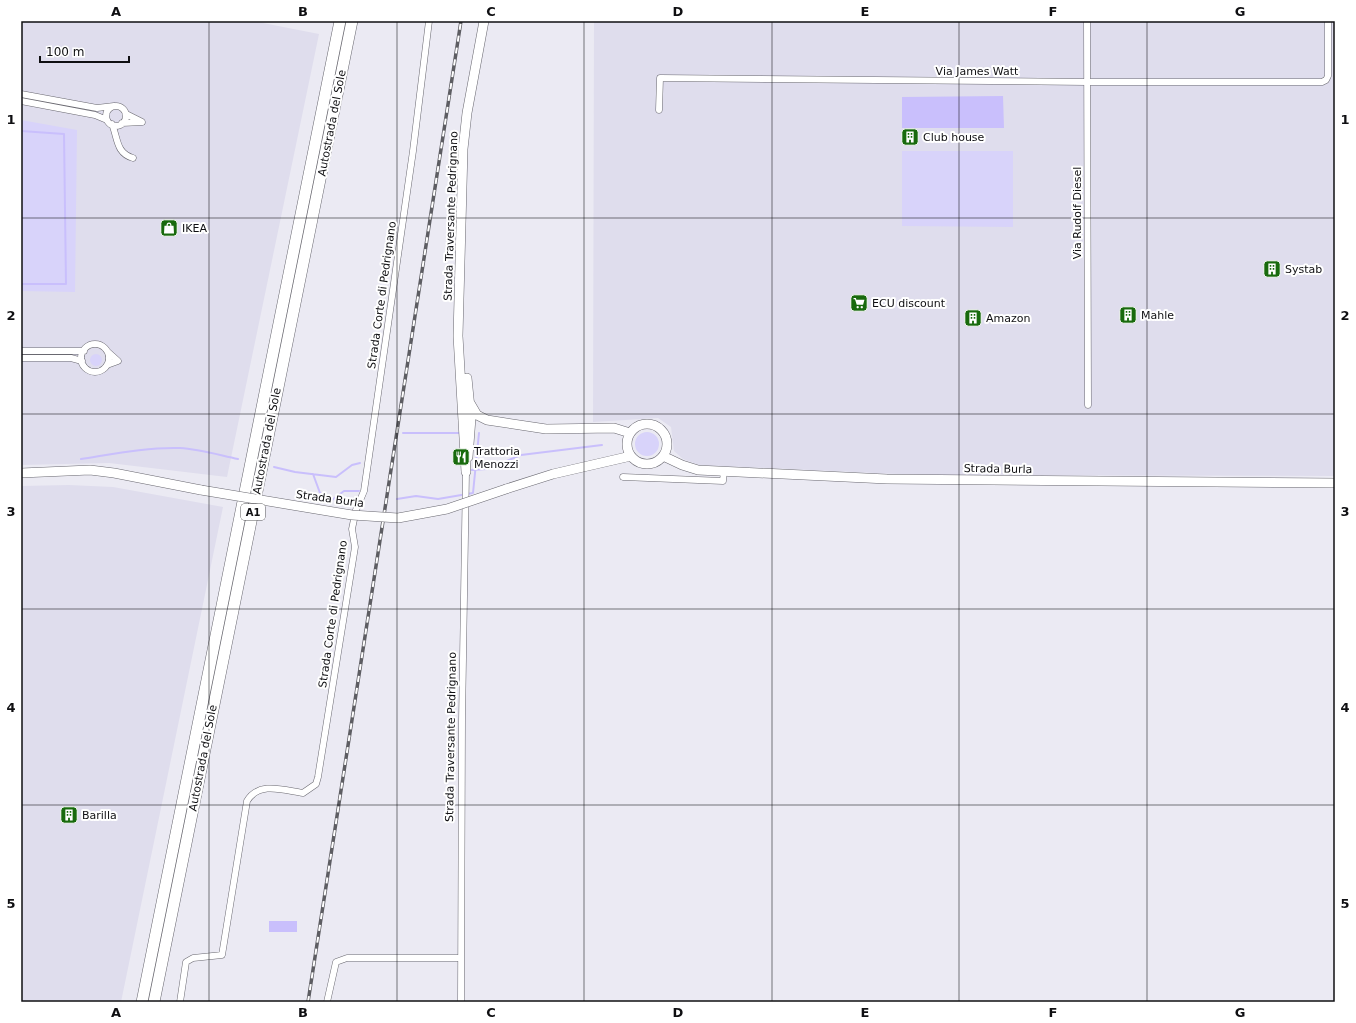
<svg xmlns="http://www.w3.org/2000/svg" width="1356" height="1023" viewBox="0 0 1356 1023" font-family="'DejaVu Sans',sans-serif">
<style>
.built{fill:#dfdded}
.green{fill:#d8d3fa}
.water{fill:#c9bffc}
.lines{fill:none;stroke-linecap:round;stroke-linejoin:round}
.stream{stroke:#c9bffc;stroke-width:2}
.street-casing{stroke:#696870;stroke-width:7}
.secondary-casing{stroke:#696870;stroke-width:10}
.highway-casing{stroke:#696870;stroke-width:12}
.street{stroke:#fff;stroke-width:6}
.secondary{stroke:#fff;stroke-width:9}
.highway{stroke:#fff;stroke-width:11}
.rail-casing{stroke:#5d5d62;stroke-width:3.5}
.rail{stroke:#fff;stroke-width:2;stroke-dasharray:6;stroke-linecap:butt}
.secondary-bridge-casing{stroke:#696870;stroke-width:10;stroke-linecap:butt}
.secondary-bridge{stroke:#fff;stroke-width:9}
.grid{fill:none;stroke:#0f0f12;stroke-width:1;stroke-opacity:0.55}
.labels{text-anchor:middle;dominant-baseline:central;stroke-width:4;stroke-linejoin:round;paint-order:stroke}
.shield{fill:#fff;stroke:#575759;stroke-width:1}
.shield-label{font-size:10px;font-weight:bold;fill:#0f0f12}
.street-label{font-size:11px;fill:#0f0f12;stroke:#fff}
.poi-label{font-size:11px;fill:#0f0f12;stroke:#fff;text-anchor:start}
.neatline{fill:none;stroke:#0f0f12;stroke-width:1.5}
.grid-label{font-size:13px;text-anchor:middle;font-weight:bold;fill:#0f0f12}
</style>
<rect width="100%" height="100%" fill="#ebeaf3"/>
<path class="built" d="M21 21H253L319 34 227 477 109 463 21 465Z
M594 21H1335V476L919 475 699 465 683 459 674 451 671 427 658 418 593 422Z
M69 485 113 487 223 507 121 1002H21V486Z"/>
<path class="green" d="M21 120 77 130 75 292 21 291Z
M902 151H1013V227L902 226Z
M90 360a6 6 0 1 1 12 0a6 6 0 1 1-12 0Z
M635 444a12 12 0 1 1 24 0a12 12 0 1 1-24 0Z"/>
<path class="water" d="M1003 96 1004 128H902V97Z
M269 921H297V932H269Z"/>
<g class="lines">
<path class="stream" d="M21 131 64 134 66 284H21
M403 433H460
M81 459C113 454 147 447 180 448 199 449 219 455 238 459
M274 467 295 472 336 477 352 465 360 463
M470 470 487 469 521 455 602 445
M313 474 320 493 332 500 344 491H359
M397 499 416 496 438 499 473 493 479 433"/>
<defs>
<path id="street" d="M1087 21 1088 405
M21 94 97 108 114 106
M21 101 95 115 107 120
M106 116a10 10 0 1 1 20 0a10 10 0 1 1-20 0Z
M659 110 660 78 1087 82H1322L1326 80 1328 76V21
M122 123 142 122 126 114
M112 124C118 139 116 153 133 158
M81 358a14 14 0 1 1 28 0a14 14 0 1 1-28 0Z
M21 351H84
M21 358H71L82 361
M107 365 118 361 108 352
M623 477 723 481 724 471
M180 1002 186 962 193 958 222 955 247 801C259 781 283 790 303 793L316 784 318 777 355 547 352 529 356 510 364 491 413 151 429 21
M327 1002 336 962 347 958H461
M461 1002 462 721 466 472"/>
<path id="secondary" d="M467 378 471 418 468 457
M470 403 477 415 487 420 546 429 614 428 630 433
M627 444a20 20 0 1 1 40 0a20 20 0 1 1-40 0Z
M663 456 682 465 698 470 887 479 1335 483
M466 472 458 336 463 149 467 113 484 21
M21 473 90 470 114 473 201 490
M506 489 553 474 631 456"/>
<path id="highway" d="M142 1002 340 21
M154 1002 352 21"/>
</defs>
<use href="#street" class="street-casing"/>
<use href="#secondary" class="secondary-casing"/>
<use href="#highway" class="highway-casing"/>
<use href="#street" class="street"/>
<use href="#secondary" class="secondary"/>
<use href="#highway" class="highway"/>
<defs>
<path id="rail" d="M308 1002 461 21"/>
</defs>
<use href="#rail" class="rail-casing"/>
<use href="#rail" class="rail"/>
<defs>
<path id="secondary-bridge" d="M201 490 352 515 398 518 447 509 506 489"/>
</defs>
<use href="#secondary-bridge" class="secondary-bridge-casing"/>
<use href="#secondary-bridge" class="secondary-bridge"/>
</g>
<path class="grid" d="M209 21V1002M397 21V1002M584 21V1002M772 21V1002M959 21V1002M1147 21V1002M21 218H1335M21 414H1335M21 609H1335M21 805H1335"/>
<defs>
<symbol id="building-square" viewBox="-11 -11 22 22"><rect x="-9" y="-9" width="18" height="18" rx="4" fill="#186a0d" stroke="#fff"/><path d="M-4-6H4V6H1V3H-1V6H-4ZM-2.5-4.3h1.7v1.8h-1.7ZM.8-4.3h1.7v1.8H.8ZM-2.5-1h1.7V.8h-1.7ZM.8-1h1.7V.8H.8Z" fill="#fff"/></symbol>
<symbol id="shop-square" viewBox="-11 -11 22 22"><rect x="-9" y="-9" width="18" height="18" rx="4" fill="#186a0d" stroke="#fff"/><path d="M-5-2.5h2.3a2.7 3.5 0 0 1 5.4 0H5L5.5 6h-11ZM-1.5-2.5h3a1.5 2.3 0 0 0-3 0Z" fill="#fff"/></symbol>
<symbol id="supermarket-square" viewBox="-11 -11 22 22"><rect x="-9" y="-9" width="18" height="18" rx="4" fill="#186a0d" stroke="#fff"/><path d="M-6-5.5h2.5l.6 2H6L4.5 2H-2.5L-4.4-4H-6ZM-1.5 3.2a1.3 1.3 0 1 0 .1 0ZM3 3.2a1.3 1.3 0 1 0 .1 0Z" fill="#fff"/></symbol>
<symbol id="restaurant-square" viewBox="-11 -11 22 22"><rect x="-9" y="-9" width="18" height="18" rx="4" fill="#186a0d" stroke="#fff"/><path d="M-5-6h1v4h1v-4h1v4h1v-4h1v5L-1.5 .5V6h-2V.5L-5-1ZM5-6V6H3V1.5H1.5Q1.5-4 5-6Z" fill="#fff"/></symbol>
</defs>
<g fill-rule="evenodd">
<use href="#building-square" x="900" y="127" width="20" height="20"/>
<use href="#shop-square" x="159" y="218" width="20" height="20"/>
<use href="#building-square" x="1262" y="259" width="20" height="20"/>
<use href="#supermarket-square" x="849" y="293" width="20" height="20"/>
<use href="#building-square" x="1118" y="305" width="20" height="20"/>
<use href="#building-square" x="963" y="308" width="20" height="20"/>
<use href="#restaurant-square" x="451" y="447" width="20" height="20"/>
<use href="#building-square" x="59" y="805" width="20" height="20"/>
</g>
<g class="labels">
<rect class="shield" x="241" y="504" width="24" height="16" rx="3"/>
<g class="shield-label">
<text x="253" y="512">A1</text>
</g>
<g class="street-label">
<text x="977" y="71">Via James Watt</text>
<text transform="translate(332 123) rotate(-79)">Autostrada del Sole</text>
<text transform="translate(1077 213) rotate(-90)">Via Rudolf Diesel</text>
<text transform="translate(451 216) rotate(-88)">Strada Traversante Pedrignano</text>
<text transform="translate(382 295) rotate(-82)">Strada Corte di Pedrignano</text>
<text transform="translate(267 441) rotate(-79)">Autostrada del Sole</text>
<text transform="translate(998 469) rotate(1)">Strada Burla</text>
<text transform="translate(330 499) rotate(8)">Strada Burla</text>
<text transform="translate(333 614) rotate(-82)">Strada Corte di Pedrignano</text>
<text transform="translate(451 737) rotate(-89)">Strada Traversante Pedrignano</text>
<text transform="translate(203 758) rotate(-79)">Autostrada del Sole</text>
</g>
<g class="poi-label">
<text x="923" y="137">Club house</text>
<text x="182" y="228">IKEA</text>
<text x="1285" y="269">Systab</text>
<text x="872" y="303">ECU discount</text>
<text x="1141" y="315">Mahle</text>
<text x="986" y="318">Amazon</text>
<text x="474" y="451">Trattoria<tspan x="474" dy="13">Menozzi</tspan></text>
<text x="82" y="815">Barilla</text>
</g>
</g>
<rect width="1356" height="1023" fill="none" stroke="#ffffff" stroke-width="44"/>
<path d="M40 56v6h89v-6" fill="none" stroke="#0f0f12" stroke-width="2"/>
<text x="46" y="56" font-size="12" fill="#0f0f12" stroke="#ffffff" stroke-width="3" paint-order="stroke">100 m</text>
<rect x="22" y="22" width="1312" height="979" class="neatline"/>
<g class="grid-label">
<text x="116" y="16">A</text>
<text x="303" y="16">B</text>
<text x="491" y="16">C</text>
<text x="678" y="16">D</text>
<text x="865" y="16">E</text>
<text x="1053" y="16">F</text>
<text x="1240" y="16">G</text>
<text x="11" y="124">1</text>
<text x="1345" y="124">1</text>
<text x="11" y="320">2</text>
<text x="1345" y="320">2</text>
<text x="11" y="516">3</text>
<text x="1345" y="516">3</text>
<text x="11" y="712">4</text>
<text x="1345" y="712">4</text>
<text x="11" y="908">5</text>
<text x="1345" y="908">5</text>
<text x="116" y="1017">A</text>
<text x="303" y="1017">B</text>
<text x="491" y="1017">C</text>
<text x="678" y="1017">D</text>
<text x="865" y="1017">E</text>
<text x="1053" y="1017">F</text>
<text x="1240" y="1017">G</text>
</g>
</svg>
